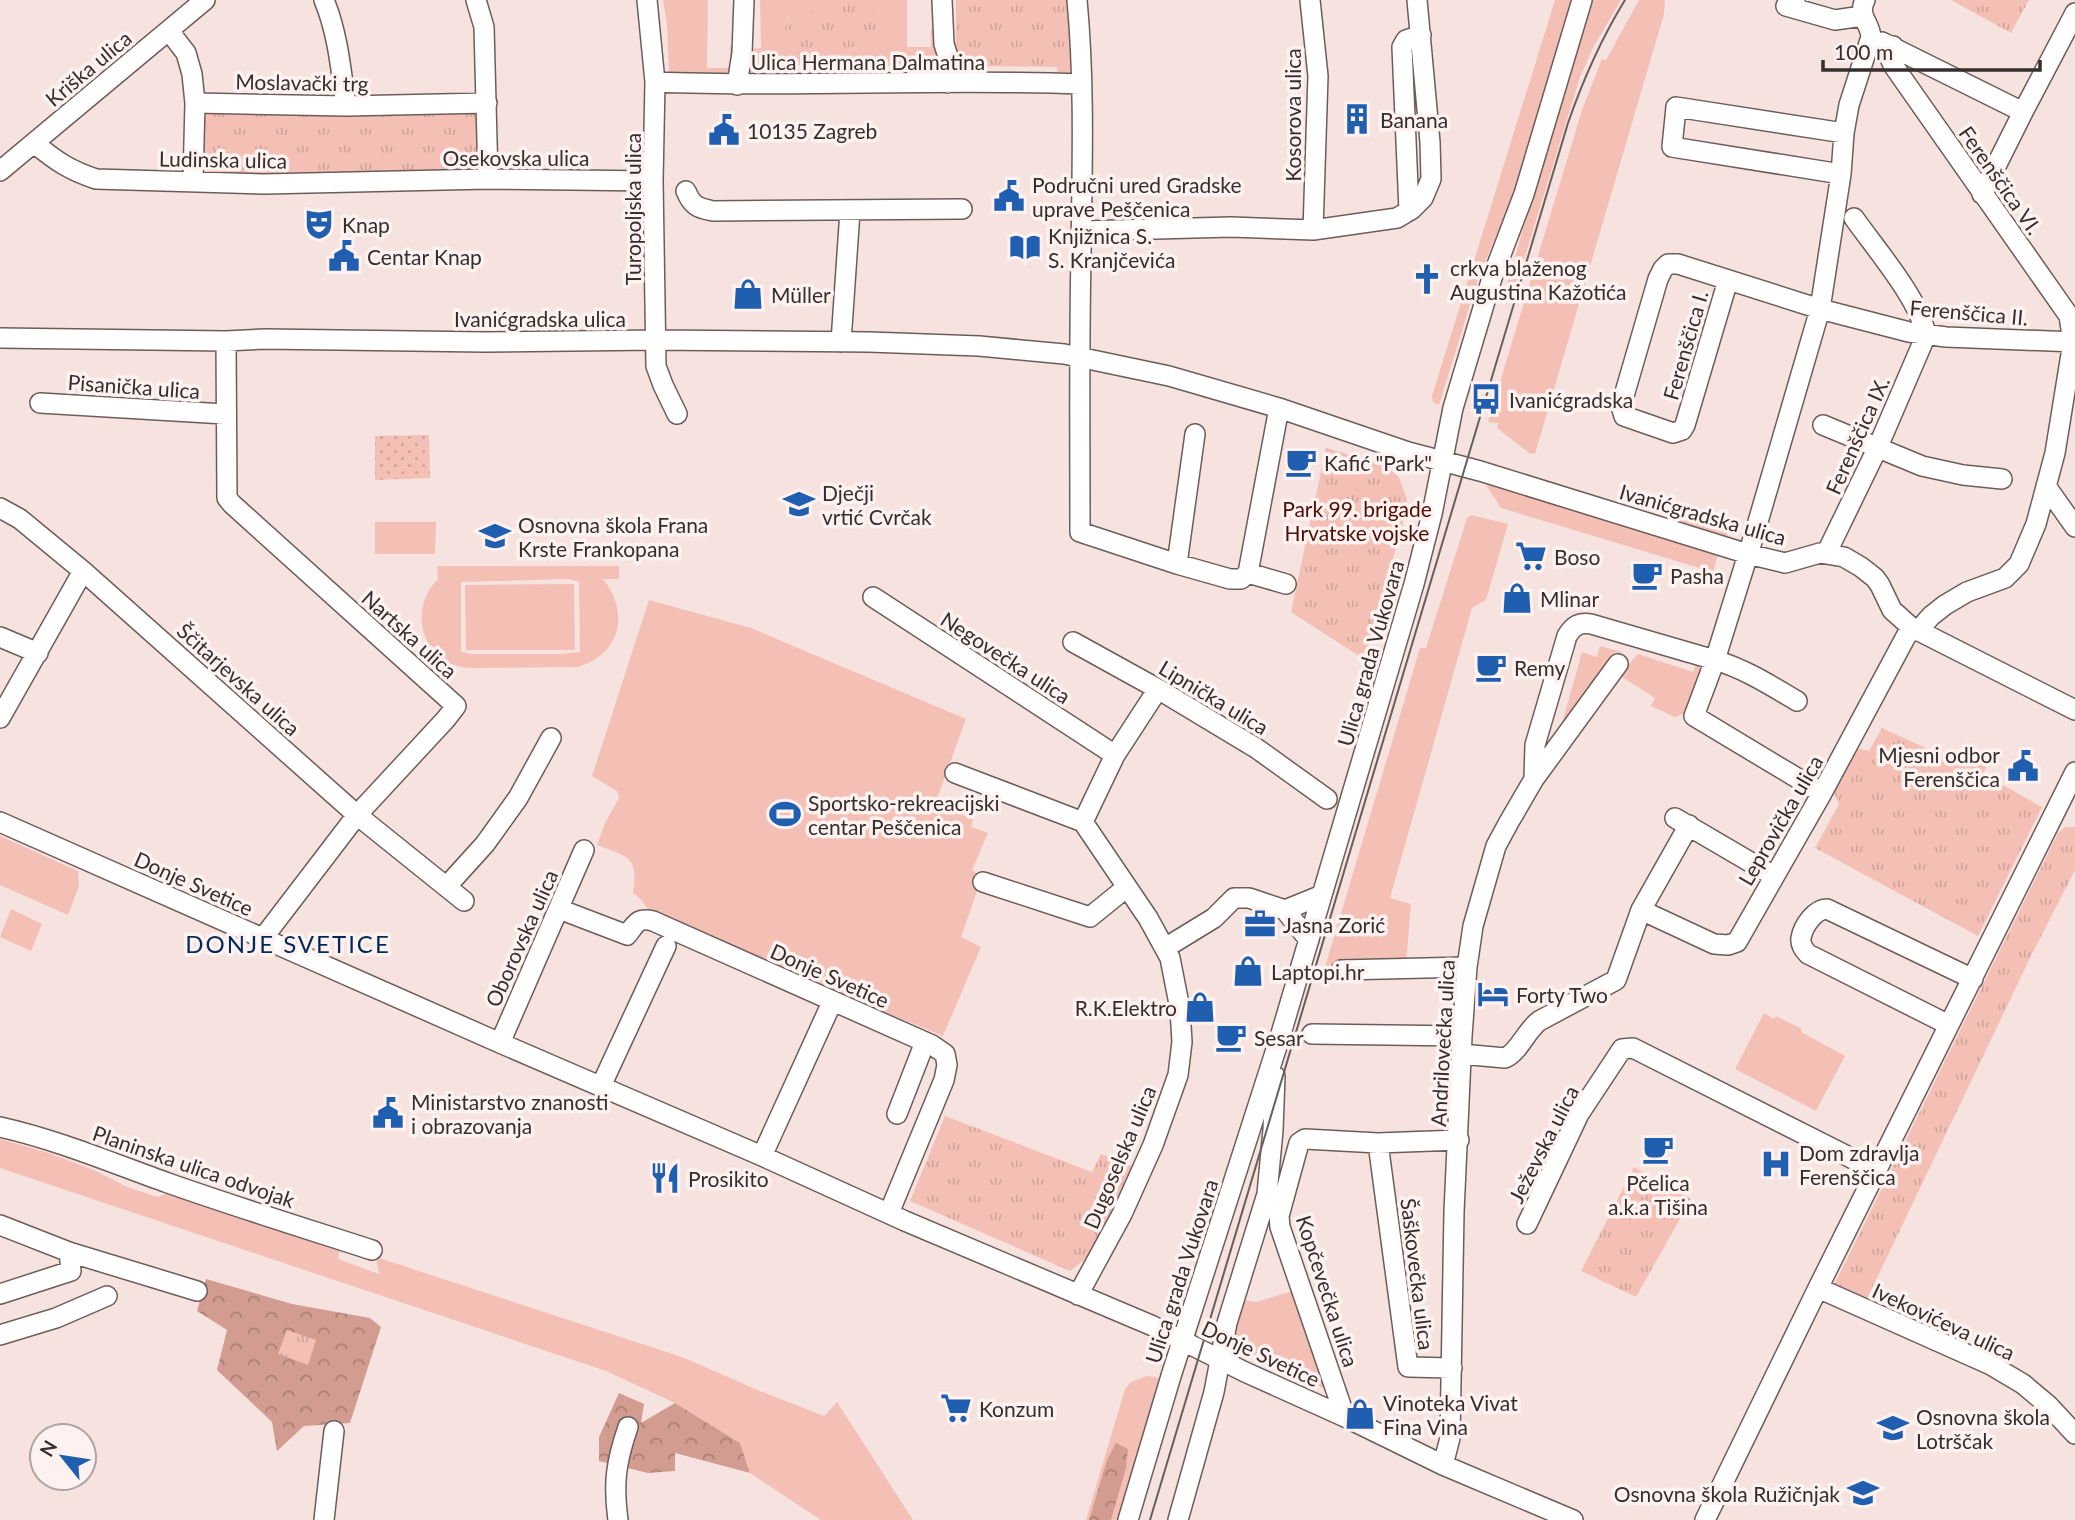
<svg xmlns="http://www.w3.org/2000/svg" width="2075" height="1520" viewBox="0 0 2075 1520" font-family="Lato,sans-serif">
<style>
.grass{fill:#f4c0b5;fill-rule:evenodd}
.forest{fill:url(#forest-crowns)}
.park{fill:url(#park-tufts)}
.garden{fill:url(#garden-dots)}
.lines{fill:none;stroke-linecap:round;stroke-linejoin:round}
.minor-casing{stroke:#6d5d5a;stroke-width:22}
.minor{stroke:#fff;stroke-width:19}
.tram{stroke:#685e5b;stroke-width:2}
.labels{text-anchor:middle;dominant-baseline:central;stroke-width:7;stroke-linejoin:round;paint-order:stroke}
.street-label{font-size:21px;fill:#352e2c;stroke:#fef2f0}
.poi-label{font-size:21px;fill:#352e2c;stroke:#fef2f0;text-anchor:start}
.park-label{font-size:21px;fill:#4f0e03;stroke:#fef2f0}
.quarter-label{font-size:24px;letter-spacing:2px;fill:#01295b;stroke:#fef2f0}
</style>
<defs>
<pattern id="forest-crowns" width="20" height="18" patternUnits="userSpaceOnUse" patternTransform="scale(1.75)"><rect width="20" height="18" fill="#d29c90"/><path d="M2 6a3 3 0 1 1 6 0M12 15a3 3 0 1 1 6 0" fill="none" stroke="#ab8076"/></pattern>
<pattern id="park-tufts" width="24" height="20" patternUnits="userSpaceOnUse" patternTransform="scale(1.75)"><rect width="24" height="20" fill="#f4c0b5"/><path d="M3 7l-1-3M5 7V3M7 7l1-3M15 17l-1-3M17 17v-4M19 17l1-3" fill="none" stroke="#d2a59c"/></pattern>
<pattern id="garden-dots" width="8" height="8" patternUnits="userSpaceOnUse" patternTransform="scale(1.75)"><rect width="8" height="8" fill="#f4c0b5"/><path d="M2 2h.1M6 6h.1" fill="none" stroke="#d2a59c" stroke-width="1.8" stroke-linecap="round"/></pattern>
</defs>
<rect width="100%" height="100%" fill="#f6e3df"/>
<path class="grass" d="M663 0H708L707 68H730V46L739 47 730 75H669L667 25Z
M760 0H852L838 27 788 16C780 39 789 42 801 60L829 56 830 65H756V76L753 78 747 73V54L752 49 761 48Z
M881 0H907V47H931V29H938L942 70 931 77V66L833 65V56L846 53 872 43Z
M1555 0H1573L1519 182 1479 276 1439 405 1433 402 1432 396Z
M1590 0H1621L1593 48 1580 77 1516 286 1507 284Z
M1639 0H1665L1664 14 1535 454 1529 453 1497 428 1498 423 1488 422 1582 110 1602 59 1606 60Z
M1491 484 1718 554 1713 572 1501 508 1486 485Z
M1625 494 1726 524 1729 526 1727 538 1697 529 1622 495Z
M1471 515 1508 524 1486 600 1472 608 1390 898 1411 904 1406 965 1325 967 1420 648H1426L1467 518Z
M375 522H436L435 554H375Z
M437 566H619V579H603C630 613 621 654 578 667L471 668C423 666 406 611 438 579ZM569 579 579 582 580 652 561 654H471L461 652V582Z
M574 584 575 650H466L465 585Z
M649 600 751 628 966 719 938 796 951 804 949 809 973 819 971 827 988 833 972 870 982 877 961 937 981 947 943 1036 863 1003 860 1008 653 914C645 907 642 898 633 893 639 855 627 857 597 845L605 823 619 798 617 791 592 776Z
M1600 646 1621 652 1561 727 1582 652 1597 657Z
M1638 654 1693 672 1697 662 1703 672 1685 713 1675 717 1651 706 1655 698 1619 675Z
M0 836 78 871 79 886 68 915 0 885Z
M11 909 42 924 31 951 0 937Z
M1764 1013 1774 1019 1776 1016 1802 1029 1801 1032 1845 1056 1816 1111 1735 1069Z
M0 1139 46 1152 96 1171 127 1187 158 1197 175 1190 340 1247 338 1259 379 1274 376 1257 682 1357 760 1391 824 1416 837 1402 913 1520H821L750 1473 740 1443 675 1403 606 1371 0 1168Z
M1296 1290 1330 1391 1243 1351 1235 1338 1242 1300 1256 1302Z
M1147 1376 1156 1377 1160 1380 1119 1520H1086L1125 1389 1131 1382Z"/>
<path class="forest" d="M206 1279 292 1304 370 1318 381 1327 350 1423 304 1426 277 1451 272 1422 217 1370 227 1330 197 1311Z
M619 1393 644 1404 641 1423 675 1403 740 1443 750 1473 675 1453V1471L648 1473 599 1461V1437Z
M1116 1443 1128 1449 1126 1468 1111 1520H1089L1107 1460Z"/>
<path class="park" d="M826 0H881L873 43 846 53 801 61C783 40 781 38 790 11L801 19Z
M956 0H1070L1072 70 1065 76 1058 78 1057 67 965 66V77L959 76 946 43 956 42Z
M1951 0H2029L2011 33Z
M203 109 479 112 480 165 477 171 222 180 207 174 202 169Z
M1326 448 1383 464 1399 477 1407 499 1402 527 1365 660 1291 612Z
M1882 728 1952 760C1968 746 1973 745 1991 756L1983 774 2042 807 1978 936 1815 848 1839 804 1833 791 1857 748 1869 751Z
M2065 827H2075V870L2031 956 1867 1299 1834 1285 2058 833Z
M945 1116 1092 1172 1101 1154 1133 1166 1089 1256 1070 1271 910 1201Z
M1634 1167 1691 1199 1636 1297 1581 1271Z
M287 1330 316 1340 308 1365 278 1354Z"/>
<path class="garden" d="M429 435 430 478 375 480V436Z"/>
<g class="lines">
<defs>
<path id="minor" d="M324 0C338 34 341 70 346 106
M476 0 484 27 488 179
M647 0 655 82 653 181 656 366 663 385 677 414
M942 0 944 44 949 60 948 83
M1077 0C1085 85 1082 170 1081 255 1079 347 1080 439 1080 532L1177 564 1230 579H1241L1248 573 1286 584
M1310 0 1318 76 1313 230
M1795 0 1786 6 1835 20 1862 16
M169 31 186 53 192 74 195 103
M1882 42 2023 112
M1893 46 1890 58 1893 65 2069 316 2073 342 2055 453 2036 524 2019 564 2005 578 1967 592 1945 605 1931 616 1918 631
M655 82C797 88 939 78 1081 84
M737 85 742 53 744 0
M34 143C56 161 69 170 96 179L264 184 488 179 653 181
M0 171 205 0
M1841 174 1672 147 1676 107 1844 133
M193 181 195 103 346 106 487 103
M686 191C692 206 698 208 713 211L962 209
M1982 194 2023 112 2075 13
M1409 211 1402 47 1406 40 1421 35
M1081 231 1231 227 1313 230 1397 218 1412 209 1423 198 1431 179 1430 142 1417 0
M1728 280 1685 425 1682 430 1673 433 1624 416 1621 406 1658 279 1663 269 1668 264H1678L1820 309 1909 332 1946 337 2075 342
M0 338 226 341 265 339 485 342 655 340 869 342 979 346 1064 354 1169 376 1279 408 1408 452 1480 471 1748 554 1785 563 1820 553 1844 557 1861 567 1875 578 1880 585 1892 610 1911 627 2075 710
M226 341 227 498 232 504 456 706 446 719 357 815 263 938
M841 342 850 211
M40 403 225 414
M1823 425 1922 466 1963 475 2002 479
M2046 486 2075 527
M0 508 20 519 83 571 357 815 464 901
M1827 552 1877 449 1926 335C1920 300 1875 248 1854 218
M1177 564 1195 434
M1248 573 1279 408
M873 597 1115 755
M0 637 38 653
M1073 642 1158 689 1256 748 1327 799
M1797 701C1770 685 1745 669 1715 660L1694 716 1822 793
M0 718 83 571
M955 773 1083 822 1148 918 1170 958 1180 1009 1182 1042 1178 1075 1153 1145 1122 1214 1078 1295
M1534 779 1535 745 1567 636C1573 626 1579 622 1591 624L1715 660 1755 532 1820 309 1841 174 1844 133 1849 105 1871 37C1870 22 1857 16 1865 0
M1675 818 1774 876
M0 822 500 1043 762 1156 905 1221 1153 1326 1245 1372 1345 1417 1443 1465 1573 1520
M1083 822 1115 755 1158 689
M983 882 1090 917 1127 887
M447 886 485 844 518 798 551 738
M559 909 627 935C636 924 637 917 653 921L932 1045 945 1054 947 1065 944 1080 889 1213
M1641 910 1714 944 1728 945 1737 942 1822 793 1911 627
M1309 940 1285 910 1322 895
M1165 948 1214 918 1234 898H1249L1285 910
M1341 970 1467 967
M1949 1025 1808 954C1804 950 1800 945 1801 938 1803 926 1815 909 1827 909L1973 979
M1312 1034 1462 1036
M500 1043 584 850
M1461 1054 1505 1058C1518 1053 1526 1031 1539 1021L1616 980 1641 910 1689 825
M601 1086 666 946
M897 1114 925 1042
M0 1127C58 1140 112 1163 168 1183 236 1207 304 1228 372 1250
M1378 1143 1408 1367 1452 1368
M762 1156 828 1011
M1527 1224 1579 1114 1622 1049 1633 1048 1877 1171
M0 1225 69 1252 197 1291
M1818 1288 1991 1365 2023 1384 2048 1405 2075 1434
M0 1294 71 1271 69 1252
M0 1335 56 1318 107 1296
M1345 1417 1280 1227 1279 1216 1299 1143 1305 1139 1378 1143 1459 1140
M1443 1465 1450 1438 1454 1212 1462 1036 1467 967 1473 926 1496 846 1509 822 1534 779 1618 664
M324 1520 334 1431
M618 1520C613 1483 616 1462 628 1427
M1128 1520 1171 1376 1280 1037 1414 584 1432 514 1453 408 1492 278 1524 194 1582 0
M1178 1520 1214 1392 1227 1323 1267 1194 1273 1130 1275 1076
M1705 1520 1818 1288 2075 772"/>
</defs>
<use href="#minor" class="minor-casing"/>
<use href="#minor" class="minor"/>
<path class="tram" d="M1150 1520 1568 123C1583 80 1601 39 1625 0"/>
</g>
<defs>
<symbol id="building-bare" viewBox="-9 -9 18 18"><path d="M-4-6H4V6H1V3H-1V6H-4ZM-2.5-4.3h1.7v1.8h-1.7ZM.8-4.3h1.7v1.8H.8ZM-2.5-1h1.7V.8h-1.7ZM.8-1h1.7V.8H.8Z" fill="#205eaf" stroke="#fef2f0" stroke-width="2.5" paint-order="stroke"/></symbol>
<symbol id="civic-bare" viewBox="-9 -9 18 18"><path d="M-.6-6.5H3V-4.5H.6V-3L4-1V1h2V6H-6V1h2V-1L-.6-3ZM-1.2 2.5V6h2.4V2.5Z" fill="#205eaf" stroke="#fef2f0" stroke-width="2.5" paint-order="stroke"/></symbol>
<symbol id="theatre-bare" viewBox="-9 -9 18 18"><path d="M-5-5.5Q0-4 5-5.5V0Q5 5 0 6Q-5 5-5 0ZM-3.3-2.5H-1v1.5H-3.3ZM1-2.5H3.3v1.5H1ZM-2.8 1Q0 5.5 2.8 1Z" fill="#205eaf" stroke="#fef2f0" stroke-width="2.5" paint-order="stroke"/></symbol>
<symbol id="library-bare" viewBox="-9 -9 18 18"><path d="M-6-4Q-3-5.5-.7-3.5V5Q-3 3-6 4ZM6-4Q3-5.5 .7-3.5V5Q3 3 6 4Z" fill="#205eaf" stroke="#fef2f0" stroke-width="2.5" paint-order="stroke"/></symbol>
<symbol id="church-bare" viewBox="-9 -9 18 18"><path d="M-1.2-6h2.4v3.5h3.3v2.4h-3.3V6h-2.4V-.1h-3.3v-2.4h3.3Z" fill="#205eaf" stroke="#fef2f0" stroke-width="2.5" paint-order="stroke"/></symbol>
<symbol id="shop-bare" viewBox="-9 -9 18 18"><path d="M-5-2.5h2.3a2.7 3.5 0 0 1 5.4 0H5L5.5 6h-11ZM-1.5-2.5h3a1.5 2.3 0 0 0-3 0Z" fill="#205eaf" stroke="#fef2f0" stroke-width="2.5" paint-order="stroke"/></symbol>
<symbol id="bus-bare" viewBox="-9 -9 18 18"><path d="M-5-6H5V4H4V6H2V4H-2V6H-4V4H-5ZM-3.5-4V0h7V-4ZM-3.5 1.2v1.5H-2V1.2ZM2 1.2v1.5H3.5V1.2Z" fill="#205eaf" stroke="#fef2f0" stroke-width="2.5" paint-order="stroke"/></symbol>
<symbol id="cafe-bare" viewBox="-9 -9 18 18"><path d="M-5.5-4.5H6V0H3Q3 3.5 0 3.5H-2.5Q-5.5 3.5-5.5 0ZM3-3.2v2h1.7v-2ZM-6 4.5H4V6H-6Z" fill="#205eaf" stroke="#fef2f0" stroke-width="2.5" paint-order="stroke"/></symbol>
<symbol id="school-bare" viewBox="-9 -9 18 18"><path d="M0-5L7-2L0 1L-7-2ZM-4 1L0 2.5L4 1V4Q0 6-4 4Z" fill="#205eaf" stroke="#fef2f0" stroke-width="2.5" paint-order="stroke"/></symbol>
<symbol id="supermarket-bare" viewBox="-9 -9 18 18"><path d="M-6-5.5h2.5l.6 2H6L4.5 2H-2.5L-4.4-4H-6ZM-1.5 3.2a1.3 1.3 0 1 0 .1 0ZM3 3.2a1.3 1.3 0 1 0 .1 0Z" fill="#205eaf" stroke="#fef2f0" stroke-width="2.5" paint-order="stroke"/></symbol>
<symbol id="stadium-bare" viewBox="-9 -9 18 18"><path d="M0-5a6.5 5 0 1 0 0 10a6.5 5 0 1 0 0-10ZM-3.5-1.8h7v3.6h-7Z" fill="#205eaf" stroke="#fef2f0" stroke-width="2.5" paint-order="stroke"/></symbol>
<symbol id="office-bare" viewBox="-9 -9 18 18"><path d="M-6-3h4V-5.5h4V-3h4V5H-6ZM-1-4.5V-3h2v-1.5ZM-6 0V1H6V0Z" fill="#205eaf" stroke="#fef2f0" stroke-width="2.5" paint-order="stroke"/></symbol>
<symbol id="hotel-bare" viewBox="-9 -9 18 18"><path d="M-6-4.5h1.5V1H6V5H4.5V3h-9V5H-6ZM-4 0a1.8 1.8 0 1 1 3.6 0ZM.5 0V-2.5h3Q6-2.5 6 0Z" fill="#205eaf" stroke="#fef2f0" stroke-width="2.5" paint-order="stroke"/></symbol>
<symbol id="hospital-bare" viewBox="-9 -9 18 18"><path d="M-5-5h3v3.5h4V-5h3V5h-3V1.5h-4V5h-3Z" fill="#205eaf" stroke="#fef2f0" stroke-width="2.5" paint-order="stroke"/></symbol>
<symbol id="restaurant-bare" viewBox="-9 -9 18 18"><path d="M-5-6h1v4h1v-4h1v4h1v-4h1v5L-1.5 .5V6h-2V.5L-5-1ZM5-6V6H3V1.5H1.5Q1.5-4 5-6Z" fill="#205eaf" stroke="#fef2f0" stroke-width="2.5" paint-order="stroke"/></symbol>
</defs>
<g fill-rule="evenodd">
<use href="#building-bare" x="1335" y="97" width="44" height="44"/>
<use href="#civic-bare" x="702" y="108" width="44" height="44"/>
<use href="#civic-bare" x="987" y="174" width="44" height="44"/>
<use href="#theatre-bare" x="297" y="202" width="44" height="44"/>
<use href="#library-bare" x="1003" y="225" width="44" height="44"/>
<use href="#civic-bare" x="322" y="234" width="44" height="44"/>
<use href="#church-bare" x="1405" y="257" width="44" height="44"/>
<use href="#shop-bare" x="726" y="272" width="44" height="44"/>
<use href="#bus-bare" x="1464" y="377" width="44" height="44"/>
<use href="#cafe-bare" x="1279" y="440" width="44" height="44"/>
<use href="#school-bare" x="777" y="482" width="44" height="44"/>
<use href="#school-bare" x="473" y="514" width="44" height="44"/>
<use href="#supermarket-bare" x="1509" y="534" width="44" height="44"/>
<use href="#cafe-bare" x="1625" y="553" width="44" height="44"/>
<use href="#shop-bare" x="1495" y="576" width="44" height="44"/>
<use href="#cafe-bare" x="1469" y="645" width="44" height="44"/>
<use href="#civic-bare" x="2001" y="744" width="44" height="44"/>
<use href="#stadium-bare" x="763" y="792" width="44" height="44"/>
<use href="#office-bare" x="1238" y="902" width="44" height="44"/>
<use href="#shop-bare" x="1226" y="949" width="44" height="44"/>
<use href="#hotel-bare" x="1471" y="972" width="44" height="44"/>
<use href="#shop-bare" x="1178" y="985" width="44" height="44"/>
<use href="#cafe-bare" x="1209" y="1015" width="44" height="44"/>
<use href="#civic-bare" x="366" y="1091" width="44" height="44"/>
<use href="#cafe-bare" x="1636" y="1127" width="44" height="44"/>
<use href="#hospital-bare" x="1754" y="1142" width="44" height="44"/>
<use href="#restaurant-bare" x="643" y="1156" width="44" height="44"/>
<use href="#supermarket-bare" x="934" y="1386" width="44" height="44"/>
<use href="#shop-bare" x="1338" y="1392" width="44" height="44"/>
<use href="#school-bare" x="1871" y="1406" width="44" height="44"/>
<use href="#school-bare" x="1841" y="1471" width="44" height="44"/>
</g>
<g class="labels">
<g class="street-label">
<text x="868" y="61">Ulica Hermana Dalmatina</text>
<text transform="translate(88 68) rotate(-40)">Kriška ulica</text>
<text transform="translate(302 82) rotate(1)">Moslavački trg</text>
<text transform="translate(1292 115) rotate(-90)">Kosorova ulica</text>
<text x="516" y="157">Osekovska ulica</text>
<text transform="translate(223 159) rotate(1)">Ludinska ulica</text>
<text transform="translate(2001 180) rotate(55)">Ferenščica VI.</text>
<text transform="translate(632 209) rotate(-90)">Turopoljska ulica</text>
<text transform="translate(1969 312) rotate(5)">Ferenščica II.</text>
<text x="540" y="318">Ivanićgradska ulica</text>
<text transform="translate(1685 345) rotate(-74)">Ferenščica I.</text>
<text transform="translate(134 386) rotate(4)">Pisanička ulica</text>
<text transform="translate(1857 435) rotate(-66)">Ferenščica IX.</text>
<text transform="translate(1703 514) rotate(16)">Ivanićgradska ulica</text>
<text transform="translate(410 634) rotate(42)">Nartska ulica</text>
<text transform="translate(1370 653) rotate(-74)">Ulica grada Vukovara</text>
<text transform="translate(1006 657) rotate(33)">Negovečka ulica</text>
<text transform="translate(239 679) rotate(42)">Ščitarjevska ulica</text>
<text transform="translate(1214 697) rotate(31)">Lipnička ulica</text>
<text transform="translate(1780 820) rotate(-60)">Leprovička ulica</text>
<text transform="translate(194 883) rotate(24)">Donje Svetice</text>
<text transform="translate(521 938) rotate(-66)">Oborovska ulica</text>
<text transform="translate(830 975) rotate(24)">Donje Svetice</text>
<text transform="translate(1442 1043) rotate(-87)">Andrilovečka ulica</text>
<text transform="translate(1543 1144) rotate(-63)">Ježevska ulica</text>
<text transform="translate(1119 1157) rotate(-67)">Dugoselska ulica</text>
<text transform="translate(194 1166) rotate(19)">Planinska ulica odvojak</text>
<text transform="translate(1181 1271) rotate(-72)">Ulica grada Vukovara</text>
<text transform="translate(1418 1274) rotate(83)">Šaškovečka ulica</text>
<text transform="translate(1328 1291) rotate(72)">Kopčevečka ulica</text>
<text transform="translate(1944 1321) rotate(25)">Ivekovićeva ulica</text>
<text transform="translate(1261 1353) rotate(25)">Donje Svetice</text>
</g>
<g class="poi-label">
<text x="1380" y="119">Banana</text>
<text x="747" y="130">10135 Zagreb</text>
<text x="1032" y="184">Područni ured Gradske<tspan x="1032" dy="24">uprave Peščenica</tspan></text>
<text x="342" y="224">Knap</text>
<text x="1048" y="235">Knjižnica S.<tspan x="1048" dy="24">S. Kranjčevića</tspan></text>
<text x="367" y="256">Centar Knap</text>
<text x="1450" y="267">crkva blaženog<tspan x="1450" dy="24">Augustina Kažotića</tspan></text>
<text x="771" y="294">Müller</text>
<text x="1509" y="399">Ivanićgradska</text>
<text x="1324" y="462">Kafić "Park"</text>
<text x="822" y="492">Dječji<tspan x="822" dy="24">vrtić Cvrčak</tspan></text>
<text x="518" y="524">Osnovna škola Frana<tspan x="518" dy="24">Krste Frankopana</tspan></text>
<text x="1554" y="556">Boso</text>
<text x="1670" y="575">Pasha</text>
<text x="1540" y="598">Mlinar</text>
<text x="1514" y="667">Remy</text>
<text x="2000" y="754" text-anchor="end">Mjesni odbor<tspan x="2000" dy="24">Ferenščica</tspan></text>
<text x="808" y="802">Sportsko-rekreacijski<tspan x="808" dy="24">centar Peščenica</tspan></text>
<text x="1283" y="924">Jasna Zorić</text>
<text x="1271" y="971">Laptopi.hr</text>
<text x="1516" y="994">Forty Two</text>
<text x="1177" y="1007" text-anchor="end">R.K.Elektro</text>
<text x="1254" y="1037">Sesar</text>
<text x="411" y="1101">Ministarstvo znanosti<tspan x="411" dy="24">i obrazovanja</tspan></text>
<text x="1799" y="1152">Dom zdravlja<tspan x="1799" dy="24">Ferenščica</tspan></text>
<text x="688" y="1178">Prosikito</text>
<text x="1658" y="1182" text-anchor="middle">Pčelica<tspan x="1658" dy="24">a.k.a Tišina</tspan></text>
<text x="1383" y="1402">Vinoteka Vivat<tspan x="1383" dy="24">Fina Vina</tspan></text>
<text x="979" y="1408">Konzum</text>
<text x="1916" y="1416">Osnovna škola<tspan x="1916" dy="24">Lotrščak</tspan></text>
<text x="1840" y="1493" text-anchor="end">Osnovna škola Ružičnjak</text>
</g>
<g class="park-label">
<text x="1357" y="508">Park 99. brigade<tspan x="1357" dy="24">Hrvatske vojske</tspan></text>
</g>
<g class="quarter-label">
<text x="288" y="943">DONJE SVETICE</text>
</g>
</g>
<g transform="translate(63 1457) rotate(300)"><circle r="33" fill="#fef2f0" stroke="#aea4a2" stroke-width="2"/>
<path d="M0-5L12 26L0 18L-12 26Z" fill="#205eaf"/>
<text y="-10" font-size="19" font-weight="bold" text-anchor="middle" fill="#352e2c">N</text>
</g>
<path d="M1823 60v10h217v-10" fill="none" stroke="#352e2c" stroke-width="3.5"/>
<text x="1834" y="60" font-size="21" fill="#352e2c" stroke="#fef2f0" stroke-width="5" paint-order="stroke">100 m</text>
</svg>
